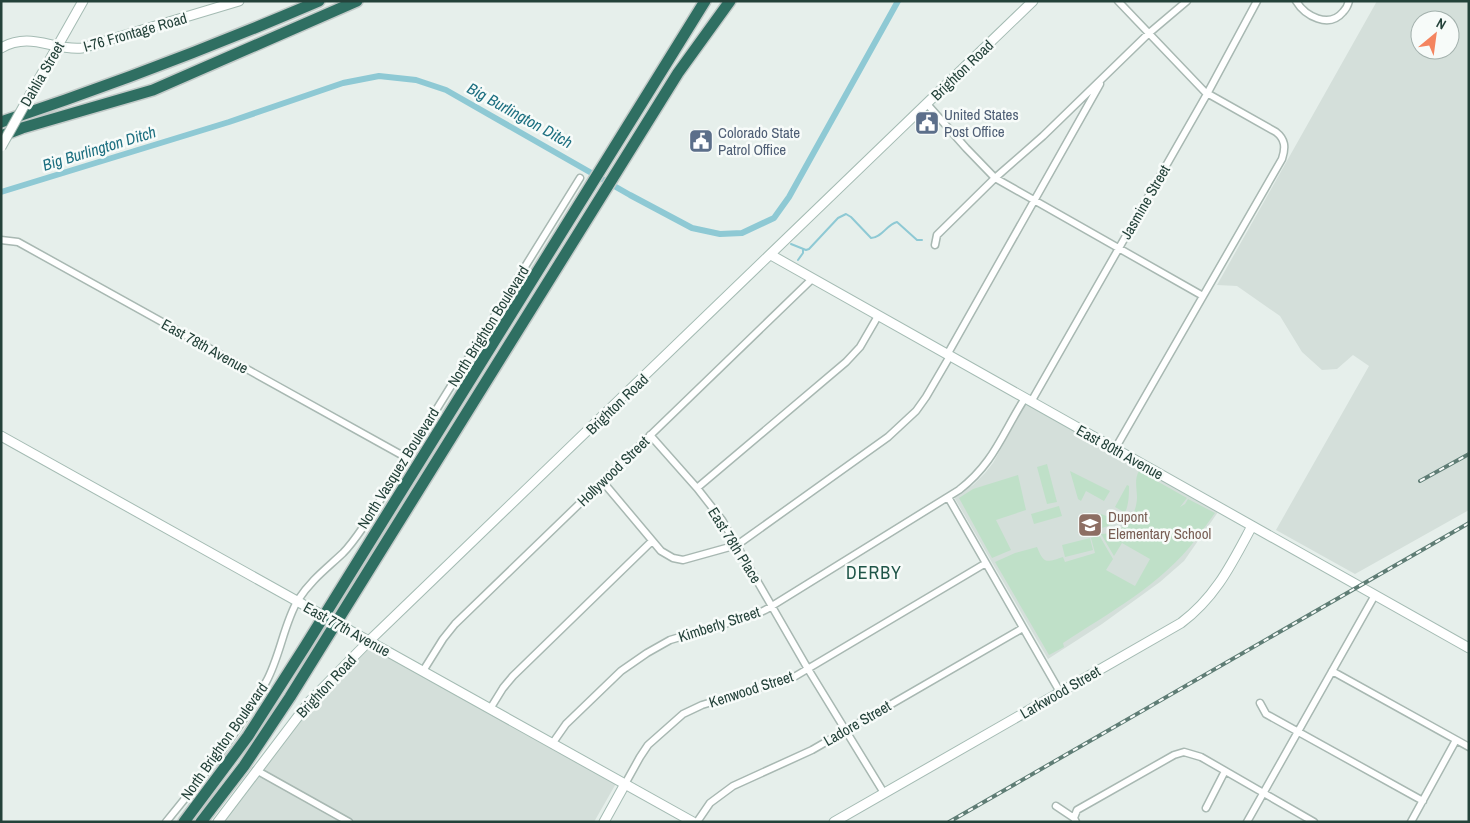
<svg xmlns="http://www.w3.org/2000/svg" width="1470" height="823" viewBox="0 0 1470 823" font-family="'Archivo Narrow',sans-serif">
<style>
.built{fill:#d4dfda;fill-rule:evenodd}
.green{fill:#bfe0c8}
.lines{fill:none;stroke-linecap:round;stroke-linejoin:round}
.stream{stroke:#8ec9d4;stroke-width:2}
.canal{stroke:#8ec9d4;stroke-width:6}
.street-casing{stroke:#a8b8b2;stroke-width:9}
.secondary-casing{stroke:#a4bbb3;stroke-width:11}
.highway-casing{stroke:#c2cac8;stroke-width:14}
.street{stroke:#fff;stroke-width:6}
.secondary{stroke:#fff;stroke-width:9}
.highway{stroke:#2f6f62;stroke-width:11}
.rail-casing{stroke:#5f7d75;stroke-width:4}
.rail{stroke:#f7fbf9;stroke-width:2;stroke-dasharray:5.5;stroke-linecap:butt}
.secondary-bridge-casing{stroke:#a4bbb3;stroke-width:11;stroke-linecap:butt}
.secondary-bridge{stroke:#fff;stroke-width:9}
.labels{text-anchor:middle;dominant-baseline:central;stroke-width:5;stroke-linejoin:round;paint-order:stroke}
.street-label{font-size:15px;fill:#24423a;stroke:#f7fbf9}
.service-label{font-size:15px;fill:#4e5e75;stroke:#f7fbf9;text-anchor:start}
.education-label{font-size:15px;fill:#785e54;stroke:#f7fbf9;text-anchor:start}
.water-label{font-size:16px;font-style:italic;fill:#1c6f80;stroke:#f7fbf9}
.quarter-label{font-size:18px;letter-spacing:1px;fill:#1f5548;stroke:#f7fbf9}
</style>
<rect width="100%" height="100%" fill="#e6efeb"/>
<path class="built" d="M1377 1H1469V510L1355 574 1276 530 1369 366 1353 355 1337 369 1322 370 1302 352 1280 316 1237 286 1217 285ZM1420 20H1450V50H1420Z
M1026 403 1218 512 1184 561 1160 582 1102 624 1048 659 954 497 973 485 985 473 993 463Z
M368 643 618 780 594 822H218L286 731Z"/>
<path class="green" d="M1047 464 1057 502 1047 504 1037 467Z
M1070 471 1110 491 1104 501 1086 491 1081 501 1078 499Z
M1139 471 1187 498 1180 507 1185 504 1188 499 1215 513 1197 538C1192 535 1184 535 1178 532 1183 537 1191 535 1196 539 1161 585 1110 612 1063 643L1064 647 1049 655 995 562 1015 553 1037 547C1044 565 1047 562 1063 557L1065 562 1095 553 1091 538 1099 535 1113 559 1106 570 1135 586 1150 559 1122 543 1114 556 1101 534C1122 534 1136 518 1137 498 1137 489 1134 479 1139 471Z
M1018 475 1026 510 996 520 1011 550 992 558 959 498 973 489Z
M1127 485 1129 486C1129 513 1125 521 1099 529L1096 519 1101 514 1117 520 1122 511 1115 507Z
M1059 506 1062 516 1034 524 1031 514Z
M1090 538 1093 550 1065 557 1062 545Z"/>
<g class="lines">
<path class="stream" d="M791 244 806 250 809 249 838 218 846 214 851 217 871 238C883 237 886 225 897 222L917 240H922
M798 260 803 253V249"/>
<path class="canal" d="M1 192 229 122 343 83 379 76 416 80 446 90 630 195 692 228 720 234 742 233 774 218 789 197 898 1"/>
<defs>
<path id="street" d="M1296 1C1305 16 1329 29 1343 12 1346 9 1348 5 1349 1
M927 104 966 148 995 178 1203 296
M1 240 18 242 407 458
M935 245 937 235 995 178 1043 136 1148 34 1187 1
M947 355 1100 84
M1031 402 1207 94 1257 1
M650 435 697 488 722 520 808 669 884 793
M1115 449 1282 159C1286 147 1285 139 1276 132L1205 92 1118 1
M603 482 661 551 673 558 683 560 737 545 888 437 916 411 926 397 950 356
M697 488 846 362 860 347 878 316
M948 497 1060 692
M423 671 443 639 455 624 812 279
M1332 671 1469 747
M1260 703 1266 714 1423 801
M490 709 503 688 513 676 652 541
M552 744 566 724 621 671 647 653 670 640 755 615 767 609 959 490C994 463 1002 434 1025 398
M256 770 349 822
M625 784 640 757 648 745 683 714 702 705 794 677 986 563
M1056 806 1074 818 1076 822
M1206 808 1225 771
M1074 818 1077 810 1174 755 1184 752 1201 757 1314 822
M166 822C202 778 239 732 266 682 280 657 284 623 298 600 311 580 326 569 343 553 352 544 359 533 366 523L580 178
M697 822 710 803 733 786 812 750 1023 628
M1247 822 1375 595
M1411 822 1456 740"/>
<path id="secondary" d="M1 48C31 31 53 51 82 48L239 1
M31 93 83 1
M771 255 1469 648
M1 436 693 822
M218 822 309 702 369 641 1033 1
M604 822 625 784
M834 822 1181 623C1216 597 1232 563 1252 526"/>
<path id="highway" d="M1 122C109 86 214 46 319 1
M1 136 22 128 153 90 357 1
M184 822 248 736 306 645 705 1
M201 822 244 766 290 697 678 73 730 1"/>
</defs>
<use href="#street" class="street-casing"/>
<use href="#secondary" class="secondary-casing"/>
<use href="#highway" class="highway-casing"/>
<use href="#street" class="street"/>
<use href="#secondary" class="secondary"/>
<use href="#highway" class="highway"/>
<defs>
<path id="rail" d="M1420 481 1469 454
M949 822 1469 523"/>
</defs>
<use href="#rail" class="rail-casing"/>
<use href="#rail" class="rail"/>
<defs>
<path id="secondary-bridge" d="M1 147 31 93"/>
</defs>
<use href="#secondary-bridge" class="secondary-bridge-casing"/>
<use href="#secondary-bridge" class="secondary-bridge"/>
</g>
<defs>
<symbol id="civic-square" viewBox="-11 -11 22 22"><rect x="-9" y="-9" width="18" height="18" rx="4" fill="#5c6f8a" stroke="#f7fbf9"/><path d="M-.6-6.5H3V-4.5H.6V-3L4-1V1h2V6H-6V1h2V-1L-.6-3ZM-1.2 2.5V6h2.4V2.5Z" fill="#fff"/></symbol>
<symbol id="school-square" viewBox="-11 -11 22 22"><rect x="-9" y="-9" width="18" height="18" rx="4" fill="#8d6e63" stroke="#f7fbf9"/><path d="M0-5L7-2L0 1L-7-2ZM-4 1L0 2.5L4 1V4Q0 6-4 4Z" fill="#fff"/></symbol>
</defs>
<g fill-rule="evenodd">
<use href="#civic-square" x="913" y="109" width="28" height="28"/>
<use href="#civic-square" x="687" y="127" width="28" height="28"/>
<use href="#school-square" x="1076" y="511" width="28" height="28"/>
</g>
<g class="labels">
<g class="street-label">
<text transform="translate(135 32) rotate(-16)">I-76 Frontage Road</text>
<text transform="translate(962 70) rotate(-44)">Brighton Road</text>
<text transform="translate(42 74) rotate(-60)">Dahlia Street</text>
<text transform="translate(1145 202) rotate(-60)">Jasmine Street</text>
<text transform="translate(488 326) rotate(-58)">North Brighton Boulevard</text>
<text transform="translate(205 346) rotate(29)">East 78th Avenue</text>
<text transform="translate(617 404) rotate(-44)">Brighton Road</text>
<text transform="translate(1120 452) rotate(29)">East 80th Avenue</text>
<text transform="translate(398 468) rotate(-58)">North Vasquez Boulevard</text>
<text transform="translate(613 471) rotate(-44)">Hollywood Street</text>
<text transform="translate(735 545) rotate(58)">East 78th Place</text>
<text transform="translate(719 624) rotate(-18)">Kimberly Street</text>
<text transform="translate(347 629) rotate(29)">East 77th Avenue</text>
<text transform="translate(326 686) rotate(-47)">Brighton Road</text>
<text transform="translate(751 689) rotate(-18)">Kenwood Street</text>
<text transform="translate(1060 692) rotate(-30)">Larkwood Street</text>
<text transform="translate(857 723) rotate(-30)">Ladore Street</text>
<text transform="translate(224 741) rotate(-55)">North Brighton Boulevard</text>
</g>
<g class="service-label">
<text x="944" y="114">United States<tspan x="944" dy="17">Post Office</tspan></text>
<text x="718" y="132">Colorado State<tspan x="718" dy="17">Patrol Office</tspan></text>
</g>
<g class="education-label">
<text x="1108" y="516">Dupont<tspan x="1108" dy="17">Elementary School</tspan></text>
</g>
<g class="water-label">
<text transform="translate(520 115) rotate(29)">Big Burlington Ditch</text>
<text transform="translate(99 148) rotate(-17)">Big Burlington Ditch</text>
</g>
<g class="quarter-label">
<text x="874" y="572">DERBY</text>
</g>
</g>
<rect width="1470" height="823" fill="none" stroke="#24423a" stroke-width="5"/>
<g transform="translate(1435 35) rotate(29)"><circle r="24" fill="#f7fbf9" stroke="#a3b1ad"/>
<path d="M0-4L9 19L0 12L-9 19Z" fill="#f4845f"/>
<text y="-8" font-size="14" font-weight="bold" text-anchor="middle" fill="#24423a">N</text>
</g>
</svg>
